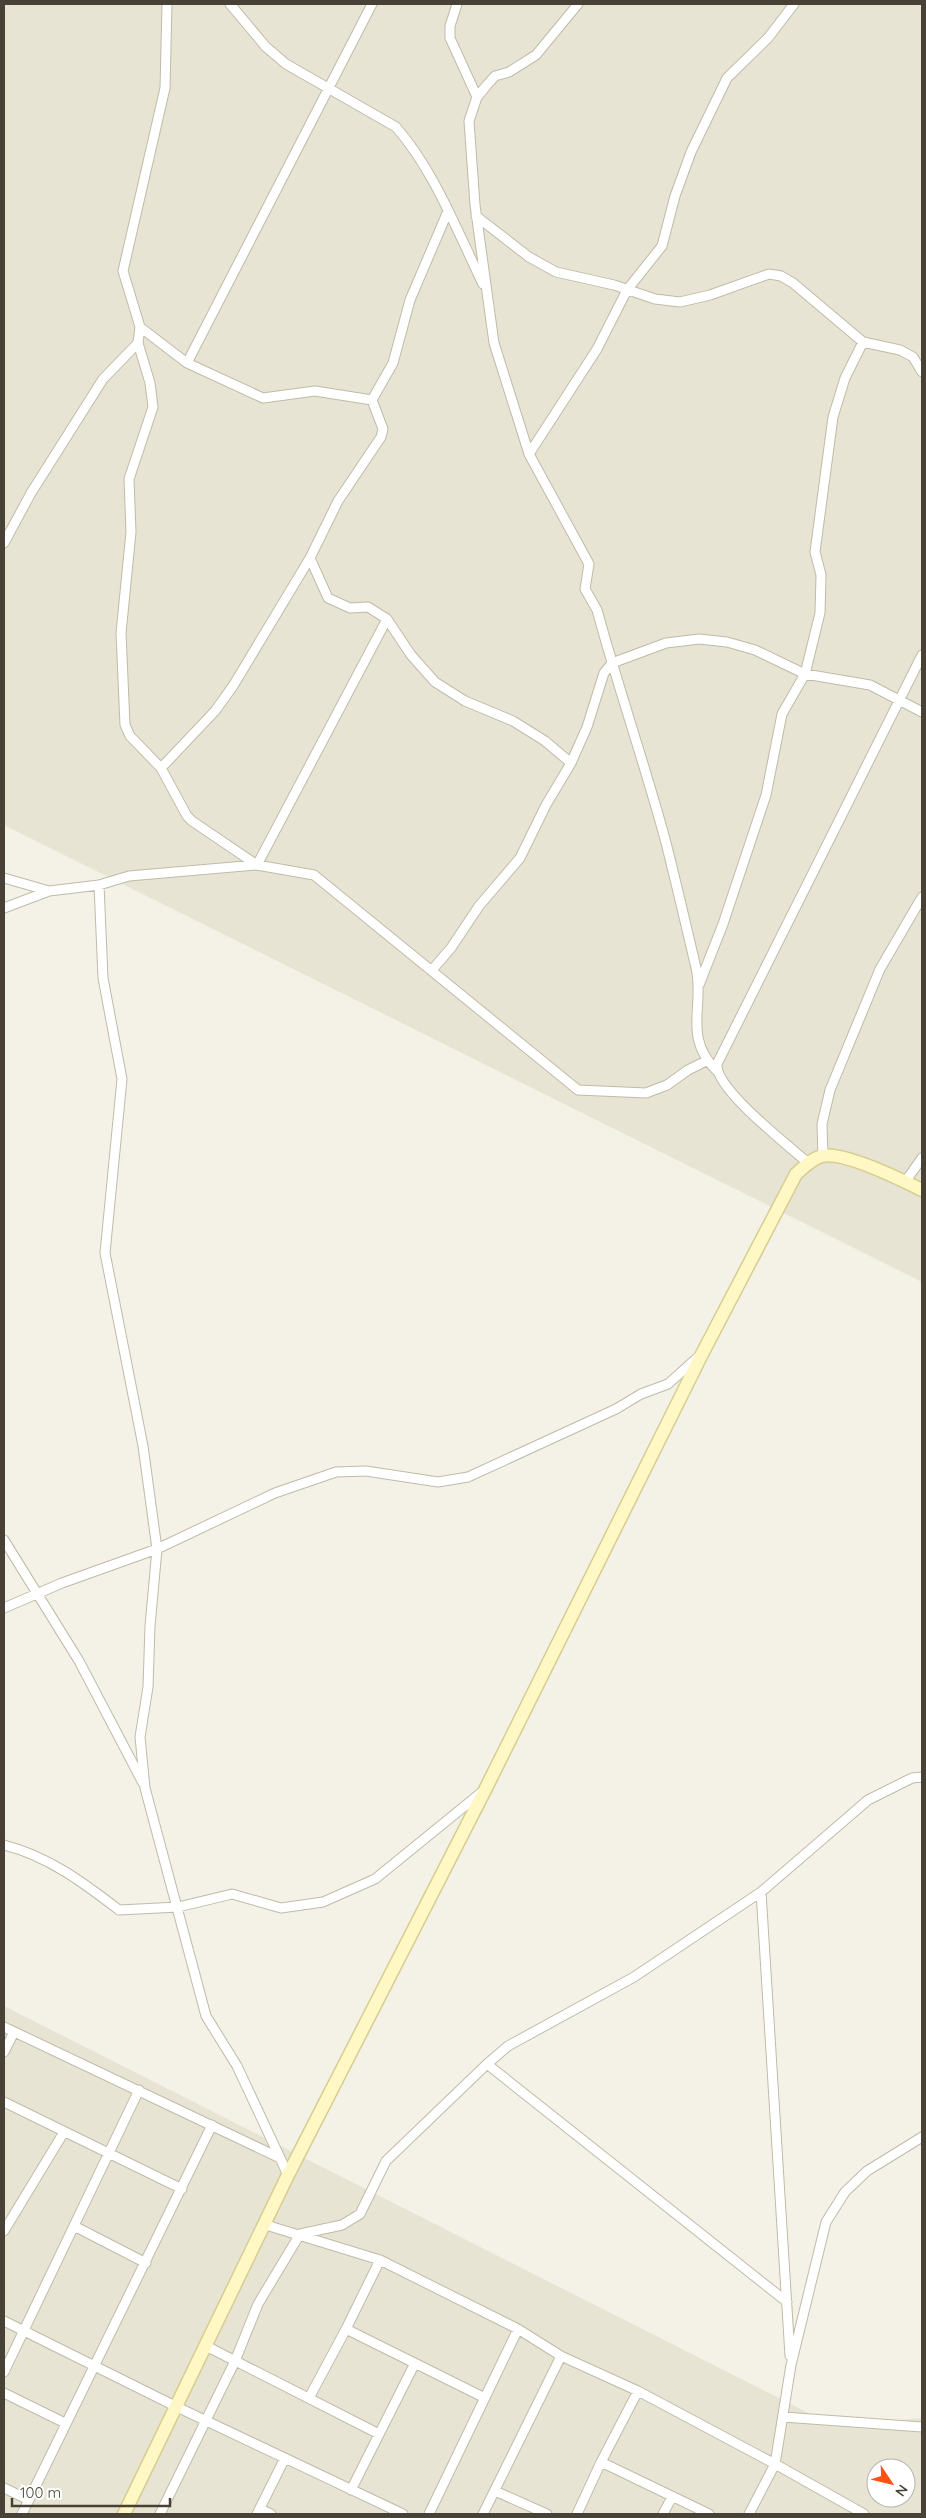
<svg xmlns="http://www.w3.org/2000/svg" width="926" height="2518" viewBox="0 0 926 2518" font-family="Quicksand,sans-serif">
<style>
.residential{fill:#e8e4d3;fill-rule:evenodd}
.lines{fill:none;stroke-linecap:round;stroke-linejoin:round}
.street-casing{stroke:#c0bba8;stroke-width:11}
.secondary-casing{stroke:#d7cd92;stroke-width:15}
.street{stroke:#fff;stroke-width:9}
.secondary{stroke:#fff8c5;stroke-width:12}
</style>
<rect width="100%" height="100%" fill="#f4f1e6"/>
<path class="residential" d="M4 4H922V1282L4 825Z
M4 2006 834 2426 922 2418V2514H4ZM876 2468H906V2498H876Z"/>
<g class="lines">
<defs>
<path id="street" d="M167 4 165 88 123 271 140 327 138 343 150 383 153 407 129 479 131 532 121 633 125 725 130 736 161 768 187 816 192 821 257 865 314 875 578 1090 646 1093 667 1085 688 1070 706 1061
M230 4 266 47 286 64 396 127C435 172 457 231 483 284
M457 4 450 26V38L477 97
M578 4 536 55 509 72 495 76 487 85 477 97 469 121 475 205 494 343 529 454 589 564 585 589 597 610C618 687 644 762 665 839 676 882 686 925 696 968 705 1005 682 1037 717 1071
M476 216 529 257 556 272 614 285 655 299 680 302 710 295 769 274 781 276 793 283 863 342 900 350 913 357 922 372
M140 327 187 363 263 398 315 391 372 400
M187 363 372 4
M529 454 597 349 627 290 662 246 675 196 691 152 727 78 768 38 794 4
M4 543 31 493 103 379 138 343
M310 558 328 598 350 608 368 607 387 619 411 655 435 682 465 701 513 721 545 741 571 763
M161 768 215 711 233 686 310 558 338 501 381 437 383 429 372 400 393 363 410 300 448 211
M4 878 49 891 99 885 129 876 257 865 387 619
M99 885 103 978 122 1079 105 1253 143 1446 157 1549 150 1626 148 1687 140 1737 145 1788 206 2016 237 2066 288 2175
M4 908 49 891
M432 970 451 948 479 906 520 858 546 805 571 763 587 727 604 673 612 663 666 643 699 639 727 642 755 650 805 674 870 685 922 712
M699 985 723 924 766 795 782 714 805 674 820 613 821 575 815 552 833 417 845 378 863 342
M823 1156 822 1124 830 1090 880 969 922 897
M808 1163C788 1145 715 1089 717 1064L922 655
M905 1182 922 1158
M4 1540 79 1661 143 1783
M4 1608 62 1583 157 1549 275 1493 336 1472 366 1471 438 1482 468 1477 616 1409 641 1394 668 1384 698 1357
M4 1845C48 1856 84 1883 119 1910L178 1907 232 1894 281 1908 323 1902 375 1879 482 1792
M761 1892 790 2356
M4 2027 280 2158
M4 2052 14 2032
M487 2064 787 2302
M4 2102 182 2189
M266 2225 380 2260 518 2329 561 2356 638 2391 775 2464 749 2514
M74 2226 146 2263
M4 2231 64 2132
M4 2321 177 2407 403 2514
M346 2329 485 2398
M206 2346 379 2434
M4 2372 139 2090
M4 2393 65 2423
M309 2398 346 2329 380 2260
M783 2417 922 2427
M601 2462 709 2514
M4 2488 29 2500
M351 2490 414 2365
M495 2491 547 2514
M260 2509 271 2514
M22 2514 212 2125
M160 2514 235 2361 258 2304 300 2234 342 2225 360 2214 386 2161 487 2064 508 2046 634 1977 761 1892 868 1800 912 1778 922 1777
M257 2514 285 2458
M429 2514 518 2329
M483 2514 561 2356
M577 2514 601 2462 638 2391
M663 2514 672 2497
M864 2514 775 2464 791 2365 826 2222 845 2192 867 2171 922 2137"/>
<path id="secondary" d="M124 2514 288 2175 485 1790 702 1354 796 1174C804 1167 811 1159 822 1156 843 1151 902 1180 922 1190"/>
</defs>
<use href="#street" class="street-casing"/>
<use href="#secondary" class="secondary-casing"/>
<use href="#street" class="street"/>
<use href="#secondary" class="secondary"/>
</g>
<rect width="926" height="2518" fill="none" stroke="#474235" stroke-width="10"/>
<g transform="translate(891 2483) rotate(125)"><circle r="24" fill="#ffffff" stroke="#b5b3ae"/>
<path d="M0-4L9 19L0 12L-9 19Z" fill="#ff5212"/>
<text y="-8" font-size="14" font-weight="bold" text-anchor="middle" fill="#474235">N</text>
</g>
<path d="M12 2498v8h158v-8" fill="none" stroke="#474235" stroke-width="2.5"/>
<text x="20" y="2498" font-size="15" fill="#474235" stroke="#ffffff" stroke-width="4" paint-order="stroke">100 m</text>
</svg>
